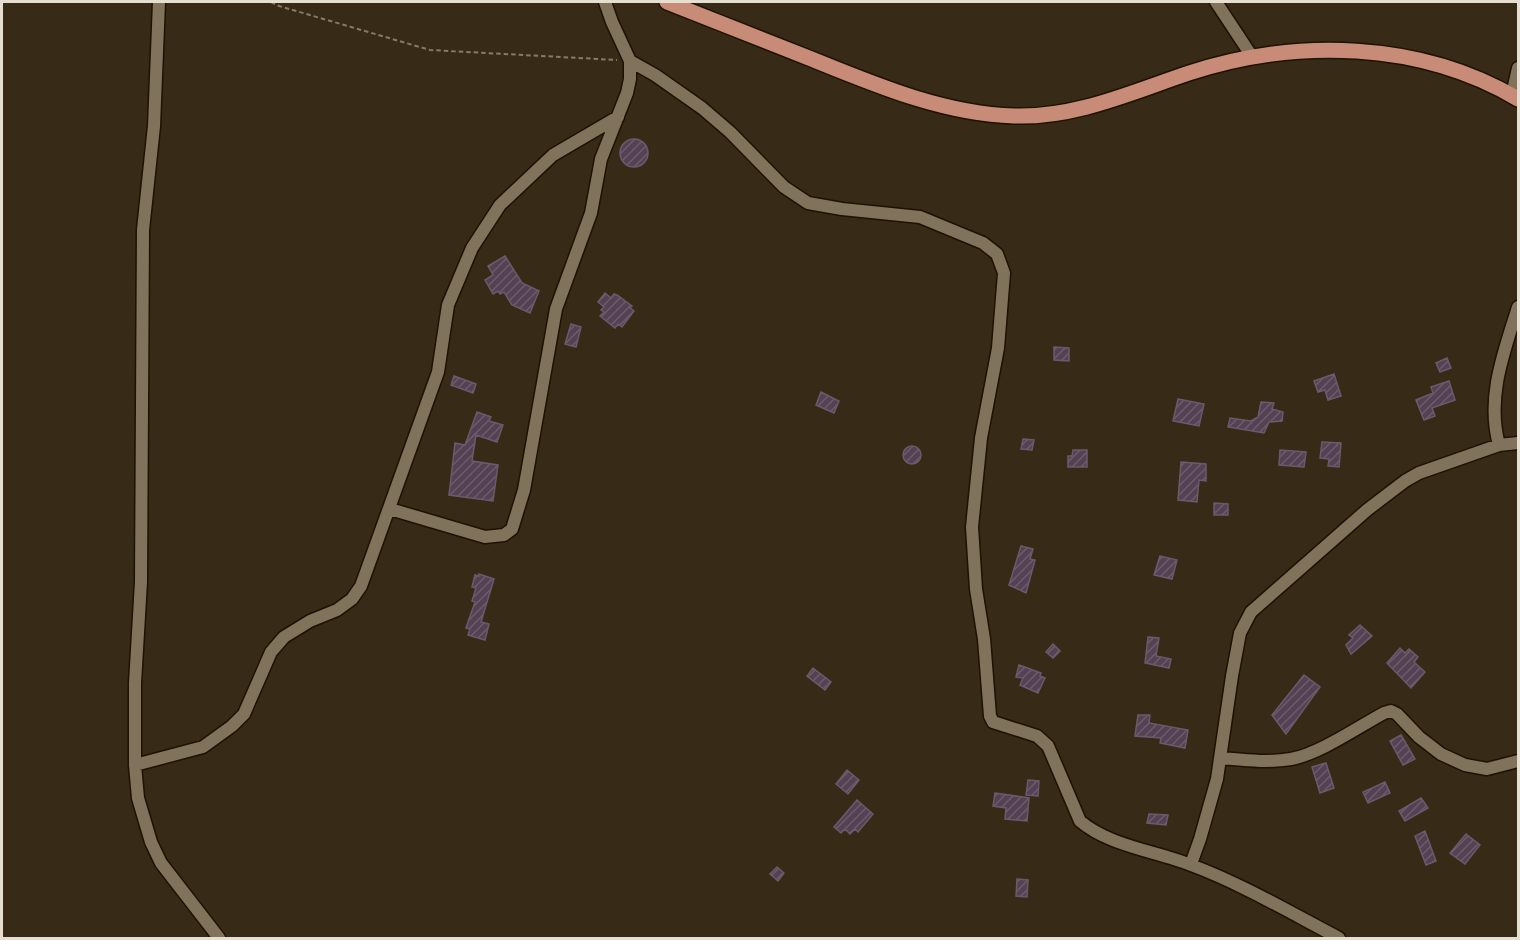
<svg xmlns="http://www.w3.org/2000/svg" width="1520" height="940" viewBox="0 0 1520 940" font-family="'Titillium Web',sans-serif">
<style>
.building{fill:url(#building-hatch);stroke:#6e596c;stroke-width:1.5}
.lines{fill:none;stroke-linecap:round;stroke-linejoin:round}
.street-casing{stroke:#1e1201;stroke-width:15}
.primary-casing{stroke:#1e1201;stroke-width:18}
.path{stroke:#867b6a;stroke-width:2;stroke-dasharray:4.5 3;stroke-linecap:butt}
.street{stroke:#81725b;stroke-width:12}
.primary{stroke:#c78b77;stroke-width:15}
</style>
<defs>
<pattern id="building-hatch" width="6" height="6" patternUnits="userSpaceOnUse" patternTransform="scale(1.5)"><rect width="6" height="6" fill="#544153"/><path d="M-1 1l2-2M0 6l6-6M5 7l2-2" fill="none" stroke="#6d5c6b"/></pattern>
</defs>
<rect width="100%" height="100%" fill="#372a16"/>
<path class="building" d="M620 153a14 14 0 1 1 28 0a14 14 0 1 1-28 0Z
M505 256 522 283 539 291 530 313 512 305 504 292 500 294 498 291 493 294 485 280 493 275 488 266Z
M605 293 611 298 614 294 617 295 632 306 630 308 634 311 622 327 618 324 615 328 600 316 604 312 601 310 604 307 598 302Z
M571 324 581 327 576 347 565 344Z
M1054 347 1069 348V361L1054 360Z
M1447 358 1451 368 1440 372 1436 363Z
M1334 374 1341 396 1328 400 1325 390 1318 392 1314 381Z
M454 376 476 384 473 393 451 385Z
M1449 381 1455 400 1432 408 1435 416 1424 420 1416 400 1433 393 1431 387Z
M821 392 839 401 834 413 816 405Z
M1178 399 1204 404 1199 426 1173 421Z
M1261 402 1274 403 1272 409 1283 412 1282 421 1269 422 1264 433 1228 427 1230 418 1251 421 1258 417Z
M477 412 491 417 489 421 503 425 497 442 476 435 472 461 498 465 493 501 449 495 455 443 465 445Z
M1023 439 1034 440 1032 450 1021 449Z
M1322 442 1341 443 1339 467 1328 466 1329 459 1320 458Z
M903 455a9 9 0 1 1 18 0a9 9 0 1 1-18 0Z
M1073 450H1087V467H1068V456H1072Z
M1280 450 1306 452 1304 467 1279 465Z
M1181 462 1206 464V481L1199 480 1197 502 1178 500Z
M1214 503 1228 504V515H1214Z
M1021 546 1033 549 1030 559 1035 560 1026 593 1009 585Z
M1160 556 1177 560 1172 579 1154 575Z
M479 574 494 579 481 622 489 624 485 640 468 635 470 629 466 628 475 602 472 601 476 588 472 587 475 575 479 576Z
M1360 625 1372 636 1351 654 1346 645 1353 638 1349 635Z
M1148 637 1159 638 1156 656 1171 659 1169 668 1145 663Z
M1053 644 1060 651 1053 658 1046 652Z
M1400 648 1405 653 1409 649 1418 657 1414 662 1425 672 1411 688 1387 663Z
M1019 665 1041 673 1040 676 1045 678 1038 693 1020 685 1023 678 1016 677Z
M813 668 831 682 825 690 807 676Z
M1304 675 1320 687 1286 734 1272 715Z
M1138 715H1150L1149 723 1188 730 1185 748 1160 743 1161 738 1135 736Z
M1401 735 1415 759 1403 765 1390 741Z
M1326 763 1334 788 1320 793 1312 767Z
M847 770 859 780 848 794 836 784Z
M1028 780 1039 781 1038 796 1026 795Z
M1385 782 1390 793 1368 803 1363 792Z
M995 793 1029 798 1027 821 1005 819 1006 808 993 806Z
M1421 798 1428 808 1405 821 1399 811Z
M857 800 873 814 858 832 855 829 850 834 845 829 841 833 834 827Z
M1149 814 1168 815 1166 825 1147 823Z
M1425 831 1436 861 1426 865 1415 836Z
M1466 834 1480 845 1465 864 1450 853Z
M777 867 784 873 778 881 770 874Z
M1017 879 1028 880 1027 897 1016 896Z"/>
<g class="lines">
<defs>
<path id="street" d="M159 2 154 126 143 230 141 582 135 683V765L138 798 151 842 161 863 219 938
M1216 2 1253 58
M630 61 655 75 702 108 730 132 784 187 808 203 842 209 920 217 983 243 997 254 1004 273 998 348 981 438 972 527 976 589 984 639 990 716 993 722 1037 736 1048 746 1080 821C1109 846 1156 851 1191 865 1242 884 1291 913 1339 938
M1512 95 1518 68
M1499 445C1486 397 1504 352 1518 307
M390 509 485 537 504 535 512 529 524 490 556 309 591 213 601 159 627 93 630 79V61L612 22 605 2
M1220 758C1244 760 1267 763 1291 759 1319 754 1358 727 1384 713L1391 711 1397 714 1419 737 1441 754 1465 765 1487 769 1518 761
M135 765 203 747 232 726 244 714 271 652 284 637 310 621 337 610 352 599 361 586 438 372 448 305 472 248 500 205 553 155 618 117
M1191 864 1200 839 1217 779 1232 676 1240 633 1251 612 1367 510 1405 481 1419 473 1499 445 1518 443"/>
<path id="primary" d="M667 2C716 21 765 41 814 60 878 86 945 114 1014 116 1076 118 1132 92 1189 73 1296 38 1420 41 1518 99"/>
</defs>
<use href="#street" class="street-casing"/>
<use href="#primary" class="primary-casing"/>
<path class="path" d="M271 2 279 6 430 50 617 60"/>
<use href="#street" class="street"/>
<use href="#primary" class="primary"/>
</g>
<rect width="1520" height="940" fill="none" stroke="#e6ded1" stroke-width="6"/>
</svg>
